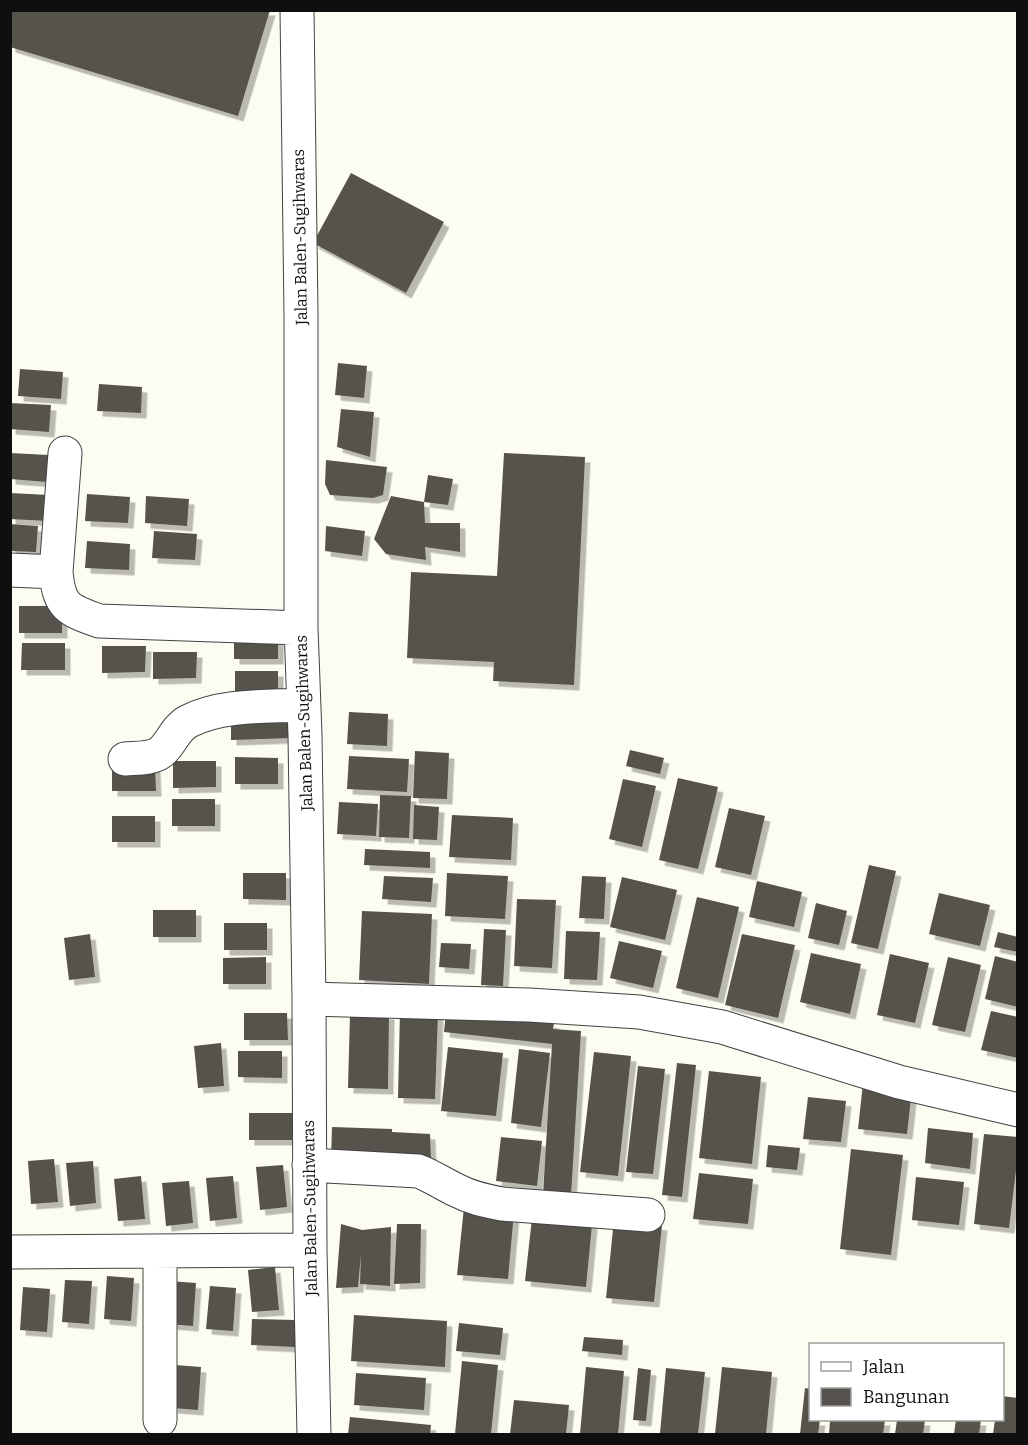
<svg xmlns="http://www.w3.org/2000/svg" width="1028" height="1445" viewBox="0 0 1028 1445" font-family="Bitter,serif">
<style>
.building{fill:#56524d;filter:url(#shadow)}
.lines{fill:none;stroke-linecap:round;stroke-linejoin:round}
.minor-casing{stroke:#424242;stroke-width:35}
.minor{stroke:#fff;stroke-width:33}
.labels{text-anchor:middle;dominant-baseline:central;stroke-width:6;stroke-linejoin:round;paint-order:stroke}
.street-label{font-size:16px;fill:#0f0f0f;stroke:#fff}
</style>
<defs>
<filter id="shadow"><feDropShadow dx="5.5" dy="5.5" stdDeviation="0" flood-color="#0004"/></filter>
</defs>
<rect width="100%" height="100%" fill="#fdfcf3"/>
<path class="building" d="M10 10H270L238 116 10 47Z
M351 173 444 222 406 293 313 243Z
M338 363 367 366 364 398 335 395Z
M20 369 63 372 61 399 18 396Z
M99 384 142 387 141 413 97 411Z
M10 403 51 405 49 432 10 429Z
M341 409 374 412 370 457 337 447Z
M10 453 49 455 47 482 10 479Z
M504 453 585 457 574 685 493 681 494 662 407 658 411 572 497 576Z
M326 460 387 467 383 495 373 498 330 495 325 484Z
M428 475 453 479 448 505 424 502Z
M10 493 49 495 48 521 10 519Z
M87 494 130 497 128 523 85 521Z
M146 496 189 499 187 526 145 523Z
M391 496 424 502 425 523H460V552L425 547 426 560 386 554 374 539Z
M10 524 38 526 36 552 10 551Z
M326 526 365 531 362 556 325 551Z
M154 531 197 534 195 560 152 558Z
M87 541 130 544 129 570 85 568Z
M19 606H62V633H19Z
M234 632H278V659H234Z
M22 643H65V670H21Z
M102 646H146L145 672 102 673Z
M153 652H197L196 678 153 679Z
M235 671H278V697L235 698Z
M349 712 388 714 387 746 347 744Z
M231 713H293L292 738 231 740Z
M630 750 664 758 660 774 626 766Z
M415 751 449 753 447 799 413 798Z
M349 756 409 759 407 792 347 789Z
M235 757 278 758V784H235Z
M173 761H216V787L173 788Z
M112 764H155L156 791H112Z
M678 778 718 787 698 869 659 860Z
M623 779 656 786 642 847 609 839Z
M380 795 411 796 409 838 379 837Z
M172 799H215V826H172Z
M339 802 378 804 376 836 337 834Z
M414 805 439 807 437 840 413 839Z
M729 808 765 816 751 875 715 867Z
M452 815 513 818 511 860 449 857Z
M112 816H155V842H112Z
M365 849 430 852V868L364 865Z
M869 865 896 871 878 949 851 943Z
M243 873H286V900L243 899Z
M447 873 508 876 505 919 445 916Z
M384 876 433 878 431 902 382 899Z
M582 876 606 877 604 919 579 918Z
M622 877 677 890 665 940 610 927Z
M757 881 802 892 794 927 749 917Z
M939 893 990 905 980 946 929 934Z
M697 897 739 907 718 998 676 988Z
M517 899 556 900 552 968 514 966Z
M816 903 847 911 839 945 808 938Z
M153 910H196V937H153Z
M362 911 432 914 429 984 359 980Z
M224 923H267V950H224Z
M484 929 506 930 503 986 481 985Z
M566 931 600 932 597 980 564 979Z
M998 932 1018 937V952L994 947Z
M90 934 95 977 69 980 64 938Z
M742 934 795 945 778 1018 725 1005Z
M619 941 662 951 653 988 610 978Z
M441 943 471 944 469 969 439 967Z
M811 953 861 964 850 1014 800 1002Z
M890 954 929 963 915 1023 877 1015Z
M995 956 1018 962V1007L985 999Z
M266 957V984H223V958Z
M948 957 981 965 965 1032 932 1025Z
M400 1011 438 1013 435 1099 398 1098Z
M991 1011 1018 1017V1058L981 1050Z
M446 1012 554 1023 553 1029 581 1031 571 1196 543 1195 552 1044 444 1032Z
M244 1013H287L288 1040H244Z
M350 1014H389L388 1089 348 1088Z
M221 1043 224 1086 198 1088 194 1046Z
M448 1047 503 1053 496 1116 441 1111Z
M519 1049 550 1053 541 1127 511 1123Z
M238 1051H282V1078L238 1077Z
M594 1052 631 1056 618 1176 580 1172Z
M677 1063 696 1065 682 1197 662 1195Z
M638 1066 665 1069 653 1174 626 1172Z
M709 1071 761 1077 752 1164 699 1158Z
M863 1083 912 1089 907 1134 858 1129Z
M808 1097 846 1101 841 1142 803 1139Z
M249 1113H292V1140H249Z
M332 1127 392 1129V1132L430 1134 431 1162 331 1159Z
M928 1128 973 1133 970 1169 925 1163Z
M984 1134 1018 1137V1154L1009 1228 974 1224Z
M501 1137 542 1141 537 1186 496 1181Z
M768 1145 800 1148 797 1170 766 1167Z
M851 1149 903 1155 891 1255 840 1249Z
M54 1159 58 1202 31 1204 28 1161Z
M93 1161 96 1203 70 1206 66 1163Z
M283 1165 287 1207 260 1210 256 1167Z
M699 1173 753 1179 748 1224 693 1219Z
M141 1176 145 1219 118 1221 114 1179Z
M233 1176 237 1218 210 1221 206 1178Z
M916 1177 964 1182 959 1225 912 1220Z
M189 1181 193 1223 166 1226 162 1183Z
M464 1207 514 1212 508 1279 457 1275Z
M533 1209 593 1214 586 1287 525 1281Z
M614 1220 662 1225 654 1302 606 1298Z
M341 1224 362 1230 391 1227 390 1286 360 1284 361 1254 358 1287 336 1288Z
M397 1224H421L420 1283 394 1284Z
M275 1267 279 1310 252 1312 248 1270Z
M107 1276 134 1278 131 1321 104 1319Z
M65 1280 92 1281 89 1324 62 1322Z
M169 1281 196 1283 193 1326 167 1324Z
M210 1286 236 1288 233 1331 206 1329Z
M23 1287 50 1289 47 1332 20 1330Z
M354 1315 447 1321 445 1367 351 1361Z
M252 1319 296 1320 295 1347 251 1345Z
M459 1323 503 1328 500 1355 456 1351Z
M584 1337 623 1340 622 1355 582 1351Z
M462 1361 498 1365 491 1434H455Z
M175 1365 201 1367 198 1410 172 1408Z
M586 1367 624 1371 618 1434H580Z
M722 1367 772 1372 766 1434H715Z
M638 1368 651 1370 646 1421 633 1420Z
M666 1368 705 1372 698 1434 660 1433Z
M356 1373 426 1378 424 1410 354 1405Z
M805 1388 810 1389V1420H820L818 1434H800Z
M1002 1396 1018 1398V1434H993L995 1420H1002Z
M514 1400 569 1405 566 1434H510Z
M350 1417 431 1425 430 1434H348Z
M830 1420H885L883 1434H829Z
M897 1420H925L923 1434H895Z
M956 1420H981L979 1434H954Z"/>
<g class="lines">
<defs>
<path id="minor" d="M297 10 301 314V628L305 735 309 999 310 1250 314 1434
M65 453 56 572C59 607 68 610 99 621L301 628
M10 570 56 572
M125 759C136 758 152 759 161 752 172 743 175 728 189 721 223 704 266 707 303 705
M309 999 529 1005 639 1012 722 1027 899 1082 1018 1110
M309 1165 418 1171C432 1176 443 1184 456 1190 471 1198 486 1201 502 1204L648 1215
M160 1251V1420
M10 1252 310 1250"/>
</defs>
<use href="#minor" class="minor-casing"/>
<use href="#minor" class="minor"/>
</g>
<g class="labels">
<g class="street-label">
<text transform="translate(300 237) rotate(-91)">Jalan Balen-Sugihwaras</text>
<text transform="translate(304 723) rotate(-92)">Jalan Balen-Sugihwaras</text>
<text transform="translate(310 1208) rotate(-91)">Jalan Balen-Sugihwaras</text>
</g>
</g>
<rect width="1028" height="1445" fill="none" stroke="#0f0f0f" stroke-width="24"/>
<rect x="809" y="1343" width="195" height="78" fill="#ffffff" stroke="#9f9f9f" stroke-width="1.5"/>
<rect x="821" y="1362" width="30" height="9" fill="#ffffff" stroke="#9f9f9f" stroke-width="1.5"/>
<text x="863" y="1373" font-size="18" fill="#0f0f0f">Jalan</text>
<rect x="821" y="1388" width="30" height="18" fill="#56524d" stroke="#9f9f9f" stroke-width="1.5"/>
<text x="863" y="1403" font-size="18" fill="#0f0f0f">Bangunan</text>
</svg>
